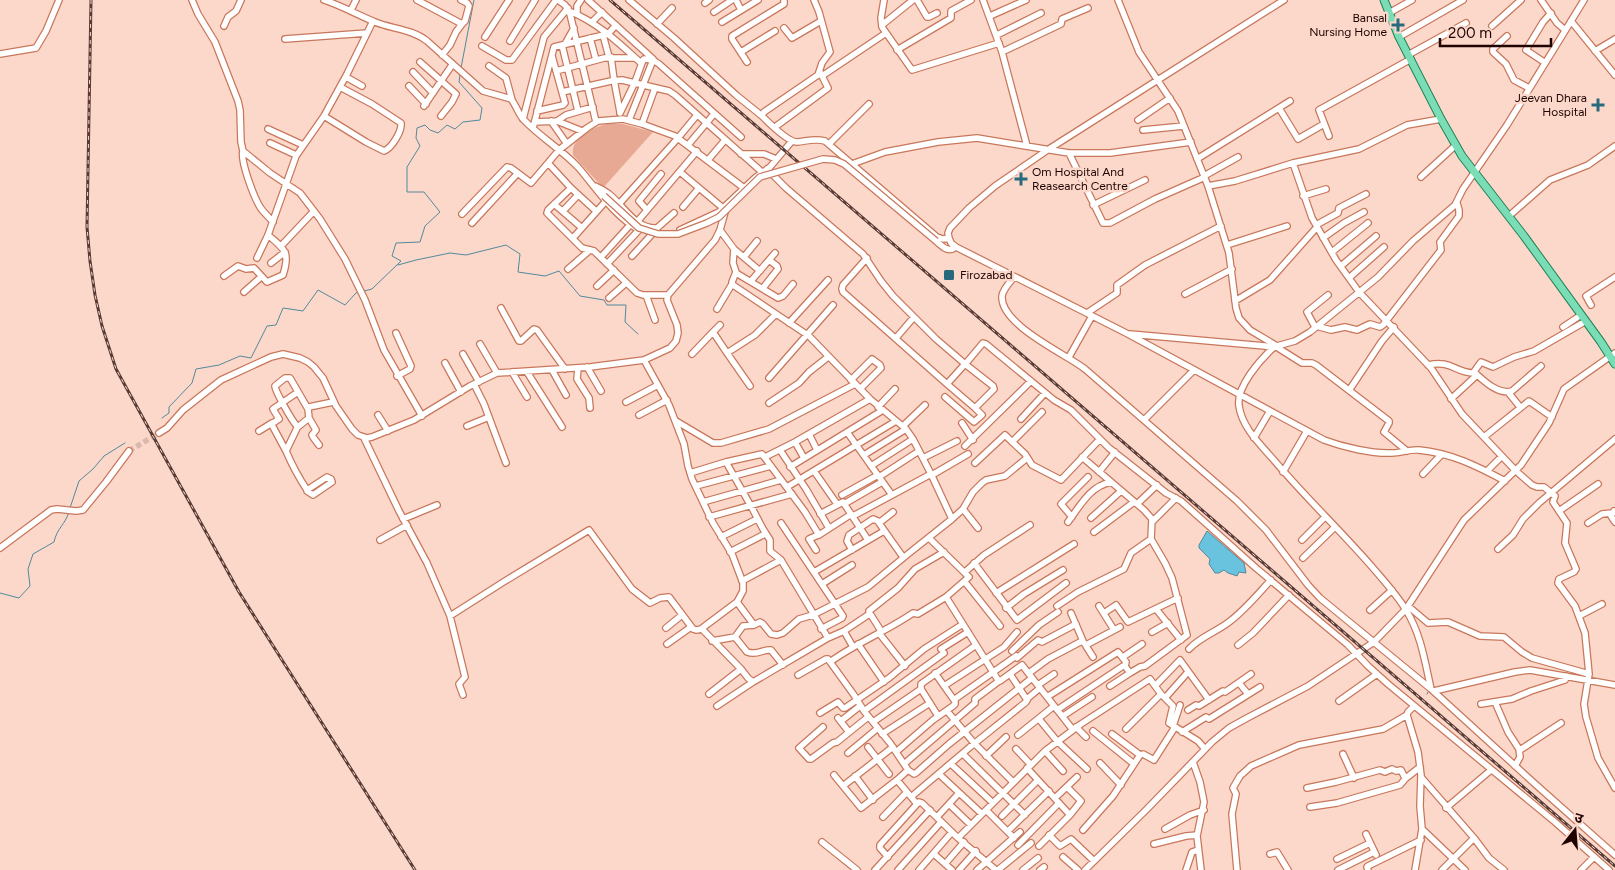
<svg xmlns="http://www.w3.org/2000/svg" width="1615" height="870" viewBox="0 0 1615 870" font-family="Figtree,'Noto Sans Devanagari',sans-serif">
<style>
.green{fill:#e7a993}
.water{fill:#69c3de;stroke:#53899b}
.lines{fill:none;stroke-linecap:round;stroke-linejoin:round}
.stream{stroke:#53899b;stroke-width:1}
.minor-tunnel{stroke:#dbb8ad;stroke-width:5.5;stroke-dasharray:5.5 3;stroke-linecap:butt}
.minor-casing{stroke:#c8775b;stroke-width:8}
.major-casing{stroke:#208256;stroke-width:9}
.minor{stroke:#fff;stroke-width:5.5}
.major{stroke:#7addb6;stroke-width:7}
.rail-casing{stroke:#593b35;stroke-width:3}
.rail{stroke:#fcd8cb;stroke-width:1;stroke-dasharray:4;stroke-linecap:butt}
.minor-bridge-casing{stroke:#c8775b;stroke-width:8;stroke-linecap:butt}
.minor-bridge{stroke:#fff;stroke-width:5.5}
.poi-dot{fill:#286a7d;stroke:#fcd8cb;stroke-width:2}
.labels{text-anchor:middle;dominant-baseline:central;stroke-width:5;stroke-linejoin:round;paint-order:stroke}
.poi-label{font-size:12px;fill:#1f0300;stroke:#fcd8cb;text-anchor:end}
</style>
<rect width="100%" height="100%" fill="#fcd8cb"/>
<path class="green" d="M607 124H623L653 132 603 188 573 155C570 138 593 127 607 124Z"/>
<path class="water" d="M1207 531 1244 563 1246 573 1239 572 1237 576 1228 573 1224 570 1219 573H1215L1209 564 1210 559 1199 548V545Z"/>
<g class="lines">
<path class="stream" d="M461 68 474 0
M398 265 416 260 450 253 466 255 506 245 520 254 518 272 545 276 559 271 580 296 604 300 607 305H626L625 322 638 334
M364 291 372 289 401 261 392 256 396 243 420 242 425 226 440 212 424 192H407V167L420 146 416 138 417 128 425 125 430 130 438 133 447 125 455 129 463 122 480 120 482 108 459 82 460 75
M162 418 169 413V407L192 383 196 369 219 365 240 356 251 358 267 326 276 325 283 308 303 311 318 290 345 305 356 293 358 292
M70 508 79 481 93 469 104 456 125 443
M0 593 19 598 30 586 28 569 33 554 54 542C57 528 65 525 69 512
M1427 694 1428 692
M1229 813 1233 795"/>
<path class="minor-tunnel" d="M129 451 159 433"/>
<defs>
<path id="minor" d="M192 0 198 14 215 42 238 101 240 110 241 142 243 151 270 173 300 193 320 219 345 259 365 300 384 350 422 416
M324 0C342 6 358 15 375 22 392 29 412 29 427 41L483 91 511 99C516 105 518 113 523 119 540 137 561 149 578 167 597 189 613 215 639 230
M417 0 462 24 465 21 469 6 467 3 461 0
M558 0 565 5 570 14 596 122
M588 0 653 59
M629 0 674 38 736 95 762 116
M736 0 741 10
M814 0 819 12 830 52 822 63 818 75 764 112 762 116C769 123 788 142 797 142 807 141 815 138 825 141L937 237 943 239 949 238
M884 0 881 18 882 27 912 70 999 43
M917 0 927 17H929L937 13
M983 0 1002 52 1027 146
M1118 0 1139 52 1178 111 1208 186 1229 253 1236 308 1239 318 1250 330 1277 346
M1284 0 1049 149 995 186 969 208 950 228 948 233 949 238 951 243 956 247 1128 334 1324 440C1343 447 1372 454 1392 453 1401 453 1410 449 1419 450 1451 453 1477 466 1505 481
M1541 0 1557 23 1565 30
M705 3 709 0
M351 10 356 0
M569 11C597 22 619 43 641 63
M714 12 732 0
M1389 13 1412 0
M577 14V6L581 0
M990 16 1026 0
M1571 21 1615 75
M592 22 602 12
M722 22 758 0
M657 24 672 8
M882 25 913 0
M224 26 228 17 236 11 241 0
M1492 26 1521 0
M784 28 792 38 821 21
M603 35 609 57
M997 35 1041 13
M1507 36 1493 49V52L1506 64 1514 80 1529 88
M485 37 509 0
M1399 37 1463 0
M590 38 596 60
M285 39 367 33
M510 41 535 0
M565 44 574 28
M562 45 578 111
M482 46 506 60H512L556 0
M897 50 951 18V11L971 0
M1595 51 1615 39
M741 52 775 31
M1002 52 1061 24 1062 19 1088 8
M0 54 36 48 46 31 59 0
M442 55 450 45 456 32 462 24
M1408 55 1466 23
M611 57 614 80 620 112
M420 62 456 94 452 102 441 116
M747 62 732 39V36L784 4V0
M1544 62 1526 50 1543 22 1551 13
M489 66 506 78 512 100
M556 71 604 58H635
M413 72 433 93
M822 76 886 33
M346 77 362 86
M409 86 426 104
M562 92 611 81 622 80 669 91 675 95 762 172
M424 106 452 65
M1279 108 1298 139 1324 124
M537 111 563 105 565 103 552 56
M620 113 635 82 643 60 644 59 653 60 659 64 741 137
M324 116 366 142 384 151C392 148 402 131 401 123L372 104 340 87
M523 119 544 37 568 8
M629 120 653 60
M1138 120 1170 98
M551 121 567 144
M557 121 566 115 593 107
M535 122 557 121 582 131
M642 124 655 88
M775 127 828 88 820 72
M533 128 554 47 608 34 616 25
M268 129 303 145
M1143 130 1184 126
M1329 136 1319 110 1411 59
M270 143 296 155
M829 144 869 104
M688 145 714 114
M243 151C240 161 254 197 260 207 263 212 269 217 273 222
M1069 153 1103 223H1110L1155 199 1205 177
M741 154H764L776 159
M1197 159 1290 101
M708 160 725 140
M548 163 571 188 596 211
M1293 163 1312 218 1336 260 1359 292 1431 368 1462 414 1516 471 1532 485 1537 487H1544L1555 496 1553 502 1567 523 1565 543 1576 569 1574 572 1559 579 1558 583 1575 606 1585 633 1589 674 1584 704 1586 717 1598 758 1615 788
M852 164 885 152 938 142 977 138 1069 153H1110L1191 142
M767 169 786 188 863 254 881 281 893 296 936 339 964 363 967 362 983 343 986 344 1054 400 1071 410 1109 448 1166 493 1181 501 1256 568 1348 645 1368 666 1388 684 1555 822 1609 870
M680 172 723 208
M1204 176 1238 157
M1421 177 1456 145
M595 186C600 188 605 191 609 194 624 206 635 229 657 228L674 213
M1208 186 1235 181 1293 163 1359 149 1407 125 1441 119
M571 188 548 210 547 213 582 248 594 251 637 293 643 295H668
M1303 196 1326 189
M554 204 582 228
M619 204 678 138 697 115
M1093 205 1145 180
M683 207 699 188
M647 210 639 201 661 174
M563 211 578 195
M462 214 507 167 511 168 531 183 559 150 587 128 598 121 623 119 642 124 675 136 744 188
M1509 216 1550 180 1588 165 1615 146
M637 222 697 151
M472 223 517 174
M1316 225 1338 213 1339 208 1366 194
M680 230 719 212 755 178 770 167 792 141
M573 238 606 201
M1323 238 1344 223 1364 212
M936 241C943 247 948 253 956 247
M1227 245 1287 226
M281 246 314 211
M734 249 760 271
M1332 252 1368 223
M632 256 654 232
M601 257 630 225
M744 257 757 241
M257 258 268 235 296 156 324 116 347 74 373 21
M867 258 843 285 842 289 843 292 947 384 965 364 993 386 994 389 975 408 947 384
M271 263 285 252
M607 264 639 230
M1341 266 1376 236
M568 269 590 250
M736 273 778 298 783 296 793 284
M224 276 238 266 246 269 254 268 267 282 283 275C290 253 286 250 268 235
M1014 277C1010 282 1003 289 1002 296 1000 325 1066 354 1085 369L1237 501 1266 530 1308 585 1320 598 1431 689 1534 783 1615 855
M1349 278 1384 247
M751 281 775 253
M597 286 614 270
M763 288 778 269 777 266 769 260
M244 292 261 277
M1185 294 1232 269
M646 295 655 320
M609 298 626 283
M1235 301 1270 280 1317 227
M1591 305 1586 296 1615 277
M501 308 519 341H521L534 329 537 330 565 369
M717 309 732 284
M1087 313 1117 293V285L1145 265 1221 226
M789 323 828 280
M720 325 713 332 727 353
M1316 326 1331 330 1345 327 1357 330 1370 324 1380 327 1383 325 1441 250 1440 242 1459 216V210L1457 203
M1315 327 1307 312 1328 295
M1563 327 1581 315
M396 333 411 366 410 369 397 376
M1130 334 1265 346 1273 348
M896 338 914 317
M480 344 497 373
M1275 346 1302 363H1312L1316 365 1389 421V423L1384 432 1407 451
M463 354 479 382
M692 354 713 332
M1069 357 1092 316
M644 360 669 405 684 444 688 466 692 479 713 523 732 554 743 583V591L737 602 701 629
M445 363 461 392
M1428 365C1452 360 1454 372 1473 373L1481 362 1493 367 1514 357 1534 351 1586 321
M587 367 601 391
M578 368 577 379 589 398 590 408
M552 370 566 395
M512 372 527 397
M527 372 562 427
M1474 372C1484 381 1498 395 1512 391L1541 366
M769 378 833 305
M851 380 872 359 880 365 881 368 860 389
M474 384 484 404 506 463
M750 386 727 353 755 335 776 314
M1350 389 1382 341 1394 327
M1508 392 1520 407
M945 397 974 422 982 415 975 408
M1451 399 1477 375
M626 402 658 385
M769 403 799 383 809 372 828 357
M878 407 895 389
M308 409 290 378H285L275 386C275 391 292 421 297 426H299L309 418 308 409 309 407 333 402
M378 415 388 431
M639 415 667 400
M309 418 316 430 312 435 313 437 319 445
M1021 419 1045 393
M1144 420 1194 370
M676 421 713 443H721L769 429 855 384
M962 423 973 440
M298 426 286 451C292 465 299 478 307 490V491L313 495 332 482 331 479 327 477 307 490
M467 426 489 417
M903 426 925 405
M259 431 272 423
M847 432 892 495
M159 433 167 428 183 410 221 380 271 357 283 354 300 358 308 362 314 367 323 378 336 406 352 429 358 435 367 438 372 437 414 420 470 386 497 373 590 367 644 360 670 348 676 341 678 333 677 325 667 300 668 295 715 240 720 230 727 205
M809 434 817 450
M1484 437 1529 401 1552 417
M364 438 399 511 427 563 450 616 505 581 589 530 632 589 650 603 660 598 669 597 693 629 696 630 702 629 741 669 748 678 753 682 828 638 844 631 868 615H871L881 631
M1254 438 1270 411
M795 442 804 458
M1012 442 1042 412
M965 446 1031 381
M780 450 806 489 829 528
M286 451 272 425 273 423 279 419 273 409 298 392
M864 455 906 429
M765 457 795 442 870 399
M923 458 957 441
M726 462 752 508 763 529 770 540V551L781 560 828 638
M975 463 1005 435 1025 454 1032 465 1061 480 1100 439
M871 466 913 439
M790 467 883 410
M814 471 837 504
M1487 471 1502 456
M1099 472 1115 452
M1283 472 1307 431
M690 473 726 462 762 454 805 512 819 535 850 515H855L931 474
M1423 474 1441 455
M932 475 968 454
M879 477 919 451
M696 486 771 466
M787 487 896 421
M842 495 878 475
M703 502 781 480
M844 504 882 482
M1137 504 1157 485
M963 509 978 528
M1559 511 1598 484
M1614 511 1611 516 1615 522
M893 512 879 523 903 557
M820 514 843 502 868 540
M709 517 792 494
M1072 517 1061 504 1088 477
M1091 518 1121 491
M403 519 437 505
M952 519 963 509 973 492 982 483 986 480 1005 476 1027 458
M1068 522C1080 506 1090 486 1111 482
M1152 522 1176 498
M781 523 843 616 842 618 821 629
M1588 523 1602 514 1612 513
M1094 532 1134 502
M721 537 757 519
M929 538 969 577 946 597 998 680 1000 681 1022 665 1073 730
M380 540 407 525
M1302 540 1325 517
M0 548 51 510 57 509 76 511 83 510 106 482 129 451
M1498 549 1513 535 1523 519 1539 503 1615 439
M816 550 809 539 818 535
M852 550 847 541 849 535 873 519 880 522
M730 552 765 534
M1303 558 1335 527
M974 563 1017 620 1066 583
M814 572 884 531
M965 572 984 555 1030 525
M742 581 781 560
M965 582 1000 626
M822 584 852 565
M996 593 1074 544
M737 602 754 625
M1057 606 1078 592 1124 569 1131 553 1151 539
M1099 606 1114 630
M1408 606 1428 623 1448 622 1480 636 1504 637 1522 652 1532 658 1589 674
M1006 608 1024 594 1063 570
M1156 609 1181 640
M1370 610 1392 590
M1071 613 1083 641
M1104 613 1116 605 1128 622 1178 598
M870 615 869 611 898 588 915 569 944 552
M450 616 465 677 459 684 463 695
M1579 616 1602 604
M666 628 682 615
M844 631 853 647
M1152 632 1168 623
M879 633 905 666
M735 637 747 652C758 656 762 649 771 650L783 665
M712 641 735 637 743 626 754 625 760 622 763 624 771 634 777 635 783 633 799 619 813 615 868 587 908 554 952 519 931 474 913 439 906 429 870 399 809 336 733 285 732 282 736 272 733 263 734 249 720 230
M667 644 691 627
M858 644 884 682
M1238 645 1253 633 1289 595
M1086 646 1093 657
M941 649 968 632
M1189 649C1200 637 1216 632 1229 622 1245 610 1257 595 1271 580
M1012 651 1039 625 1058 612
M1123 657 1142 644
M1017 658 1038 640 1042 642 1076 624
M830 662C856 643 887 631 913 613L918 614 946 597
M935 673 954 700
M1029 673 1048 659 1082 641 1086 645 1120 627
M1010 674 1027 700
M798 675 826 659H828L854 695 864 711 890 743 908 770 897 780 917 804 919 802 922 803 958 838 996 870
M1239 683 1248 694
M1038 685 1054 674
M944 686 1004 647 1017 632
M1110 686 1130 673
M1155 686 1180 660 1209 700
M1431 689C1425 662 1421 634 1406 610 1397 595 1385 582 1373 568 1341 531 1305 497 1273 459 1259 443 1242 427 1239 406 1236 387 1260 360 1273 348L1277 346 1295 341 1310 332 1378 277 1413 241 1455 205 1463 189 1507 125 1584 0
M1434 691 1515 672 1530 670 1615 685
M709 694 741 669
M1047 697 1118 652 1126 662 1125 666
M1165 698 1188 672
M1339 701 1377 674
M1495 702 1508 732 1519 749 1520 757 1515 766
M1481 704 1512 699 1531 691 1565 680 1566 676
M717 706 753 682
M1414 706 1408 712 1407 715 1418 752 1421 775 1420 806 1422 829 1415 870
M1057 710 1123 666H1125L1130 673 1140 667 1145 666 1187 635 1172 578 1165 563 1151 539 1152 519 1144 510 1082 457
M1188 710 1196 705 1199 706 1223 691 1225 692 1251 674
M864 711 944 653
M947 711 974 743 1013 782
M820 713 838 702 843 708H845L889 678 924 649 963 624
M938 716 921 689V684L976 645
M1063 716 1092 697
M838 718 849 732
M1039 719 1057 741 1087 769
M841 721 860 706
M873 722 921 689
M1173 726 1180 705
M823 727 799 748 809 759H811L833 743 837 742 868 717
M1076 727 1086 737
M1126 729 1161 694
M1093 731 1134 764
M1182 732 1206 717 1209 719 1260 687
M882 734 930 703
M1112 734 1140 755
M1018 735 1054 706
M868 747 889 774
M1016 749 1031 765
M1520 750 1561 723
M1045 751 1063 771
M896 752 933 720 953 706 955 704V699L1016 656
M848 753 878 728
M963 754 1025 815
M1343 754 1354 778
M986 756 1006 737
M1193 762 1200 782 1204 802 1197 836 1201 870
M1100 763 1121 785
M904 764 975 703V699L999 681
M951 764 993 803
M1027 768 1070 815 1039 846
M908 770 914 774 916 773 949 744 1032 678
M939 774 982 814
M834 775 861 808 897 780
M855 776 873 800
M1421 777 1474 838 1489 858 1504 870
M843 786 893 747
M1067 787 1081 801 1070 815
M1307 788 1336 782 1380 770 1385 772 1392 769 1396 771 1401 770 1405 778
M911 797 970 747 1026 702 1028 698 1040 688
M1055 798 1077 777
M949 804 971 825
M1310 807 1337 803 1400 785 1406 778 1420 767
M1446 808 1491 770
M986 810 1014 838
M1002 816 1038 780
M883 817 907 792
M937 817 959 793
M1165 829 1190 815 1204 810
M1422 829 1465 870
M1083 830 1113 796 1140 755 1143 754 1154 760 1175 727
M1008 831 1049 791
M1366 834 1376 855
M1049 835 1060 846 1071 839 1094 861
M958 838 1045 751 1081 724 1150 679 1161 694 1173 706 1169 723 1198 741 1205 749
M822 842 857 870
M1154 844 1186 836 1197 835
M1018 845 1059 803
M934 854 952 870
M1270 854 1277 852 1288 870
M888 857 880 848V845L917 804
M1063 857 1078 870
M1337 859 1370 843
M945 864 964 842
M875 870 930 810
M898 870 941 822
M919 870 952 832
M959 870 976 851
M977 870 1020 832
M998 870 1031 843
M1023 870 1038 858
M1040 870 1044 867
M1085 870 1147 809 1212 742 1229 728 1247 718 1308 686 1374 642 1406 609 1464 520 1521 465 1549 423 1564 389 1615 353
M1186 870 1192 852 1198 850
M1237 870 1232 814 1236 794 1233 788 1240 776 1251 766 1299 745 1383 729 1407 715
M1338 870 1374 852
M1368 870 1367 867 1368 866 1421 840
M1442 870 1474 838
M1581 870 1594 857"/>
<path id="major" d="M1384 0 1399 37 1441 119 1462 156 1524 236 1601 342 1615 364"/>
</defs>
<use href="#minor" class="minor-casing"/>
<use href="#major" class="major-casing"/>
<use href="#minor" class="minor"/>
<use href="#major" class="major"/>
<defs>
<path id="rail" d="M91 0 87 227 90 261 95 295 102 326 116 369 239 592 415 870
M610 0 1615 866"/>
</defs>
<use href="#rail" class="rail-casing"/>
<use href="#rail" class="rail"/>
<defs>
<path id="minor-bridge" d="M604 196 639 228 658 234H678L707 223 719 217 760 177 823 159 835 160 844 164 936 241"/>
</defs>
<use href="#minor-bridge" class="minor-bridge-casing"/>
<use href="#minor-bridge" class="minor-bridge"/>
</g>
<g class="poi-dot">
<path d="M1395.5 17.5h5v5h5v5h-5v5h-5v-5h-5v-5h5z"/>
<path d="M1595.5 97.5h5v5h5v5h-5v5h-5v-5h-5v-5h5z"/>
<path d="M1018.5 171.5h5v5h5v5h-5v5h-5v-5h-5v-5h5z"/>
<rect x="943" y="269" width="12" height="12" rx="2.5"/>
</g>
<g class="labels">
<g class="poi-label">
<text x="1387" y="18">Bansal<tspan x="1387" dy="14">Nursing Home</tspan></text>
<text x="1587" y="98">Jeevan Dhara<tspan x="1587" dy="14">Hospital</tspan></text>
<text x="1032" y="172" text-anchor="start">Om Hospital And<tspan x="1032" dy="14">Reasearch Centre</tspan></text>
<text x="960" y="275" text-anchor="start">Firozabad</text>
</g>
</g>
<g transform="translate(1575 830) rotate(17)" stroke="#fcd8cb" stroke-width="4" paint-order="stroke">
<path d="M0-4L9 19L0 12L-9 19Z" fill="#1f0300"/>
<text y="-8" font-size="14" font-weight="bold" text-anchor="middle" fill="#1f0300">उ</text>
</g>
<path d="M1440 38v8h111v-8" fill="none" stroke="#1f0300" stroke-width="2.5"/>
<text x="1448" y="38" font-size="15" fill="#1f0300" stroke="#fcd8cb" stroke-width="4" paint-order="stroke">200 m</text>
</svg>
